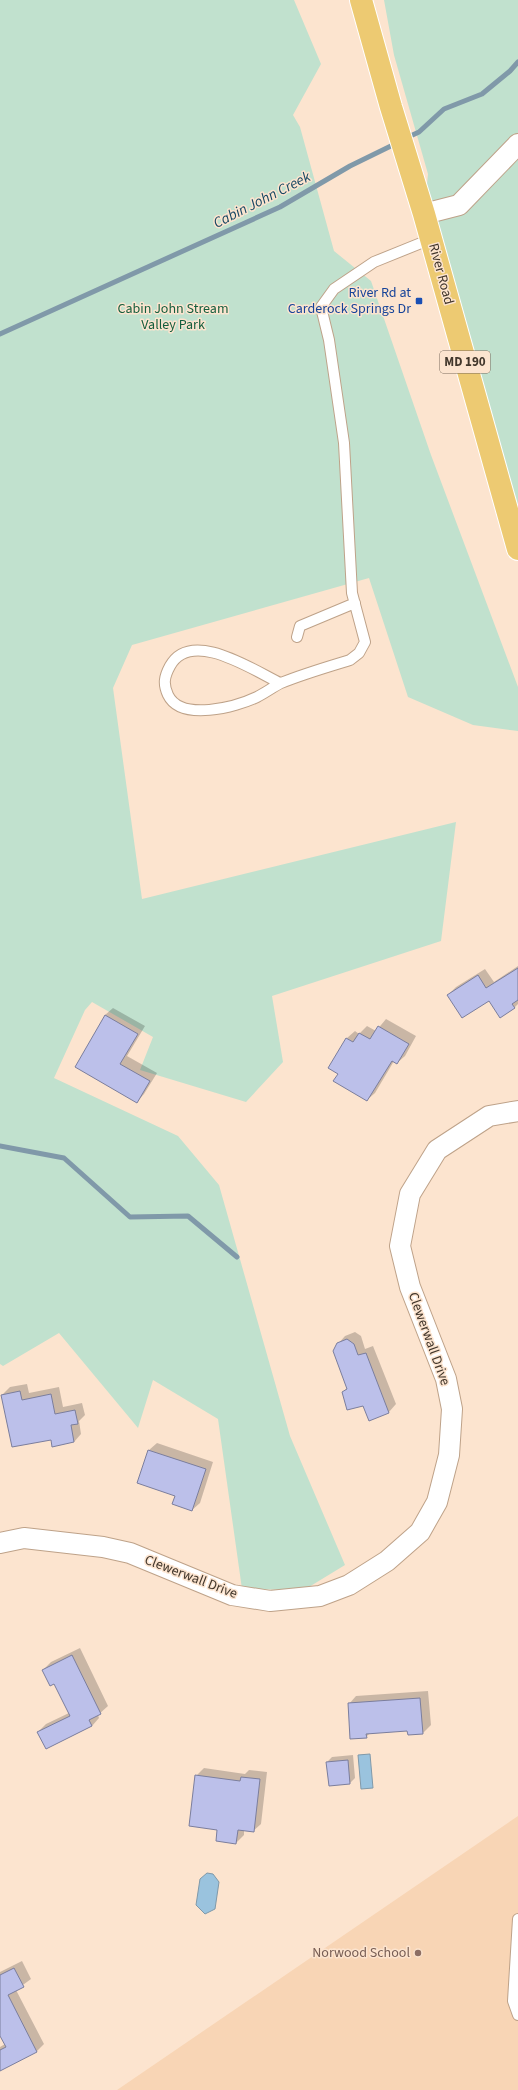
<svg xmlns="http://www.w3.org/2000/svg" width="518" height="2090" viewBox="0 0 518 2090" font-family="'Source Sans 3',sans-serif">
<style>
.built{fill:#f8d5b5}
.green{fill:#c1e1ce}
.water{fill:#9ac3de;stroke:#8099a9}
.shadow{fill:#0003}
.lines{fill:none;stroke-linecap:round;stroke-linejoin:round}
.stream{stroke:#8099a9;stroke-width:5}
.building{fill:#bcc0ea;stroke:#7b7e9d}
.service-casing{stroke:#bea289;stroke-width:12}
.minor-casing{stroke:#bea289;stroke-width:22}
.primary-casing{stroke:#fff;stroke-width:24}
.service{stroke:#fff;stroke-width:10}
.minor{stroke:#fff;stroke-width:20}
.primary{stroke:#edca72;stroke-width:22}
.transit-dot{fill:#1a4fb4;stroke:#fce4cf;stroke-width:1.5}
.education-dot{fill:#8d6e63;stroke:#fce4cf;stroke-width:1.5}
.labels{text-anchor:middle;dominant-baseline:central;stroke-width:3;stroke-linejoin:round;paint-order:stroke}
.shield{fill:#fce4cf;stroke:#7a6b5d;stroke-width:1}
.shield-label{font-size:13px;font-weight:bold;fill:#42372c}
.street-label{font-size:14px;fill:#42372c;stroke:#fce4cf}
.transit-label{font-size:14px;fill:#164399;stroke:#fce4cf;text-anchor:end}
.park-label{font-size:14px;fill:#145e3d;stroke:#fce4cf}
.education-label{font-size:14px;fill:#785e54;stroke:#fce4cf;text-anchor:end}
.water-label{font-size:15px;font-style:italic;fill:#164864;stroke:#fce4cf}
</style>
<rect width="100%" height="100%" fill="#fce4cf"/>
<path class="built" d="M518 1816V2090H117Z"/>
<path class="green" d="M0 0H294L321 64 293 115 300 127 334 251 371 281 431 455 518 687V731L473 725 408 697 369 578 132 645 113 688 142 899 456 822 441 941 272 996 283 1062 246 1102 140 1070 153 1037 92 1002 85 1010 54 1078 178 1136 219 1185 290 1436 345 1565 304 1590 242 1589 218 1419 153 1380 138 1428 59 1333 3 1366 0 1364Z
M384 0H518V549L424 214 428 174 394 55Z"/>
<path class="water" d="M370 1754 373 1788 361 1789 358 1755Z
M207 1873 213 1874 219 1882 215 1909 205 1914 196 1905 200 1879Z"/>
<path class="shadow" d="M518 966V1004L514 1008 490 999 448 995 456 987 485 969 494 982Z
M113 1008 145 1026 127 1056 157 1073 144 1094 137 1102 76 1067 105 1015Z
M386 1019 416 1036 405 1056 397 1063 394 1061 375 1093 367 1100 339 1073 330 1068 347 1038 355 1031 359 1034 367 1026 376 1031Z
M355 1332 361 1336 365 1349 373 1346 396 1404 389 1412 370 1419 363 1405 343 1392 347 1388 338 1344 345 1336Z
M27 1384 29 1393 59 1387 63 1407 82 1403 85 1415 79 1421 81 1434 74 1442 52 1439 2 1395 10 1387Z
M157 1443 213 1462 200 1503 192 1510 176 1495 139 1483 149 1450Z
M80 1648 108 1706 98 1715 99 1718 92 1726 46 1748 38 1732 46 1724 69 1713 55 1683 43 1670 51 1662Z
M428 1691 431 1725 423 1733 409 1734 408 1730 370 1733 366 1737 349 1704 356 1696Z
M353 1755 355 1778 350 1783 329 1785 327 1762 332 1757Z
M204 1768 245 1774 249 1770 267 1772 261 1824 253 1831 244 1830V1835L236 1843 218 1829 196 1776Z
M22 1961 31 1979 16 1990 44 2044 36 2052 0 2066V2047L5 2044 0 2034V1972Z"/>
<g class="lines">
<path class="stream" d="M406 138 419 132 444 109 482 94 510 71 518 62
M0 334 280 207 350 166 397 143
M0 1146 64 1158 130 1217 188 1216 237 1257"/>
</g>
<path class="building" d="M518 968V1000L512 1004 515 1008 500 1018 489 1001 462 1018 447 995 478 975 486 988Z
M105 1015 138 1034 120 1064 150 1081 137 1103 75 1067Z
M378 1026 409 1044 397 1064 392 1061 367 1101 333 1081 338 1074 328 1068 346 1038 353 1042 359 1033 370 1039Z
M347 1339 354 1344 358 1355 366 1353 389 1413 369 1421 363 1406 347 1410 342 1392 347 1389 333 1351 337 1343Z
M20 1391 22 1400 51 1394 55 1414 75 1410 78 1424 71 1425 74 1442 52 1447 51 1440 12 1447 1 1395Z
M148 1450 206 1469 192 1511 172 1504 175 1496 137 1483Z
M72 1655 101 1714 89 1720 92 1726 46 1749 37 1732 70 1716 54 1684 50 1686 42 1670Z
M420 1698 423 1734 408 1735 407 1731 366 1734 367 1738 350 1739 348 1703Z
M348 1760 350 1784 329 1786 326 1762Z
M195 1775 240 1781 241 1777 260 1779 254 1832 238 1830 236 1844 216 1841 217 1830 189 1826Z
M14 1968 24 1987 8 1995 37 2052 0 2071V2050L6 2047 0 2036V1975Z"/>
<g class="lines">
<defs>
<path id="service" d="M297 637 300 626 355 603
M280 683C253 670 191 628 170 666 164 677 163 684 168 695 181 722 236 707 257 697 265 693 273 687 281 683 303 674 327 667 350 660L359 653 365 642 352 593 344 443 329 340 321 307 334 289 374 262 431 239
M518 1919 513 2001 518 2015"/>
<path id="minor" d="M424 214 459 205 518 144
M0 1543 24 1538 103 1547 130 1553 232 1595 270 1601 320 1596 349 1585 387 1561 420 1532 437 1502 449 1455 452 1409 446 1379 410 1287 400 1246 410 1194 437 1150 489 1116 518 1111"/>
<path id="primary" d="M361 0 391 107 424 214 518 549"/>
</defs>
<use href="#service" class="service-casing"/>
<use href="#minor" class="minor-casing"/>
<use href="#primary" class="primary-casing"/>
<use href="#service" class="service"/>
<use href="#minor" class="minor"/>
<use href="#primary" class="primary"/>
</g>
<rect class="transit-dot" x="415" y="297" width="8" height="8" rx="2"/>
<circle class="education-dot" cx="418" cy="1953" r="4"/>
<g class="labels">
<rect class="shield" x="440" y="351" width="50" height="22" rx="3"/>
<g class="shield-label">
<text x="465" y="362">MD 190</text>
</g>
<g class="street-label">
<text transform="translate(441 274) rotate(75)">River Road</text>
<text transform="translate(429 1339) rotate(70)">Clewerwall Drive</text>
<text transform="translate(191 1577) rotate(21)">Clewerwall Drive</text>
</g>
<g class="transit-label">
<text x="411" y="293">River Rd at<tspan x="411" dy="16">Carderock Springs Dr</tspan></text>
</g>
<g class="park-label">
<text x="173" y="309">Cabin John Stream<tspan x="173" dy="16">Valley Park</tspan></text>
</g>
<g class="education-label">
<text x="410" y="1953">Norwood School</text>
</g>
<g class="water-label">
<text transform="translate(262 200) rotate(-27)">Cabin John Creek</text>
</g>
</g>
</svg>
